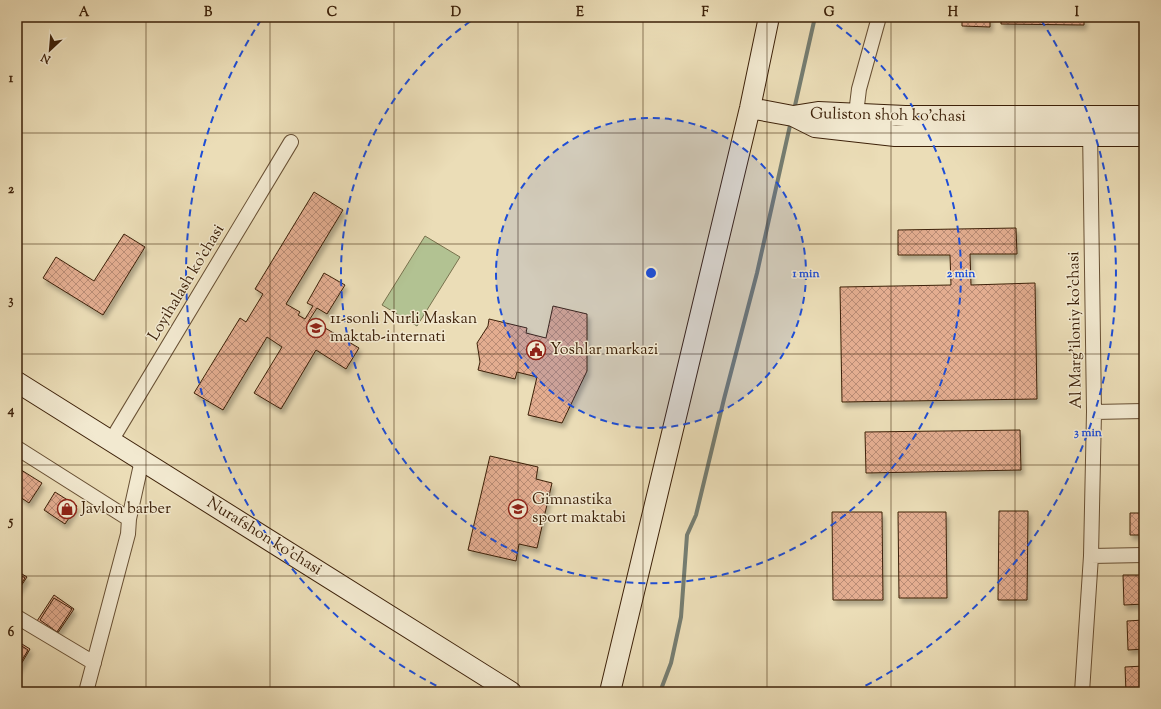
<svg xmlns="http://www.w3.org/2000/svg" width="1161" height="709" viewBox="0 0 1161 709" font-family="'Sorts Mill Goudy',serif">
<style>
.park{fill:#b2c292;stroke:#78724e}
.lines{fill:none;stroke-linecap:round;stroke-linejoin:round}
.stream{stroke:#757d71;stroke-width:4}
.building{fill:url(#building-cross-hatch);stroke:#3d2109;filter:url(#shadow)}
.street-casing{stroke:#685034;stroke-width:16}
.secondary-casing{stroke:#3d2109;stroke-width:22}
.street{stroke:#f2e9d0;stroke-width:14}
.secondary{stroke:#f2e9d0;stroke-width:20}
.grid{fill:none;stroke:#3d2109;stroke-width:1;stroke-opacity:0.55}
.ring{fill:none;stroke:#1d4ed8;stroke-width:2;stroke-dasharray:7 5}
.labels{text-anchor:middle;dominant-baseline:central;stroke-width:3;stroke-linejoin:round;paint-order:stroke}
.street-label{font-size:16px;fill:#3d2109;stroke:#f2e9d0}
.poi-label{font-size:16px;fill:#3d2109;stroke:#f2e9d0;text-anchor:start}
.centre{fill:#1d4ed8;stroke:#f2e9d0;stroke-width:2}
.ring-label{font-size:12px;text-anchor:middle;font-weight:bold;fill:#1d4ed8;stroke:#f2e9d0;stroke-width:3;stroke-linejoin:round;paint-order:stroke}
.neatline{fill:none;stroke:#3d2109;stroke-width:1.5}
.grid-label{font-size:13px;text-anchor:middle;font-weight:bold;fill:#3d2109}
</style>
<defs>
<pattern id="building-cross-hatch" width="8" height="8" patternUnits="userSpaceOnUse"><rect width="8" height="8" fill="#e3ad90"/><path d="M0 0l8 8M0 8l8-8" fill="none" stroke="#b98c74"/></pattern>
<filter id="shadow"><feDropShadow dx="2.5" dy="4.5" stdDeviation="2" flood-color="#0004"/></filter>
</defs>
<rect width="100%" height="100%" fill="#ebddb7"/>
<filter id="stains"><feTurbulence type="fractalNoise" baseFrequency=".005" numOctaves="4"/><feColorMatrix values="0 0 0 0 .2 0 0 0 0 .09 0 0 0 0 .02 0 0 0 .5 -.17"/></filter>
<radialGradient id="worn" r=".72"><stop offset=".6" stop-color="#630" stop-opacity="0"/><stop offset="1" stop-color="#630" stop-opacity=".3"/></radialGradient>
<path class="park" d="M425 236 460 257 417 326 382 305Z"/>
<g class="lines">
<path class="stream" d="M794 110 815 17
M660 692 671 663 681 617 687 535 696 515 724 399 757 273 791 121"/>
</g>
<path class="building" d="M962 17H990V27L962 26Z
M1001 17H1084V25L1001 24Z
M314 192 343 210 286 304 300 312 298 315 305 319 313 306 307 303 324 273 345 285 327 314 317 308 308 322 318 328 320 325 359 348 346 369 316 350 281 409 254 393 282 347 267 337 223 410 194 393 240 318 246 322 263 294 255 289Z
M1016 228 1017 254H970L971 285 1035 283 1037 399 842 402 840 287 951 285 950 255H898V230Z
M124 234 145 247 103 315 43 278 56 257 94 281Z
M553 306 587 314V371L562 423 528 415 537 377 517 372 515 379 478 370 480 362 477 343 488 326 489 319 527 328 526 333 546 338Z
M1141 422H1144V444H1141Z
M1020 430 1021 470 866 473 865 432Z
M490 456 538 467 536 479 552 483 537 548 519 544 516 561 468 550Z
M18 468 42 483 29 503 17 495Z
M55 492 77 506 65 524 44 510Z
M999 511H1028L1027 600H998Z
M832 512H882L883 600H833Z
M898 512H946L947 598H899Z
M1130 513H1144V535H1130Z
M17 571 27 577 17 592Z
M17 573 25 578 17 590Z
M1123 575H1144V604L1124 605Z
M54 595 74 609 57 634 37 621Z
M54 598 72 609 57 632 40 620Z
M1144 620V649L1128 650 1127 621Z
M17 641 30 649 17 671Z
M17 643 28 650 17 669Z
M1144 666V692H1126L1125 667Z"/>
<g class="lines">
<defs>
<path id="street" d="M855 122 859 89 879 17
M1094 412 1144 411
M111 441 291 142
M17 448 129 519
M1091 556 1144 555
M17 617 94 663
M86 692 128 534 129 519 142 460
M1082 692 1091 556 1094 412 1090 128"/>
<path id="secondary" d="M750 108 793 116 815 127 895 136H1144
M793 116 818 112 905 116H1144
M17 382 511 692
M610 692 750 108 769 17"/>
</defs>
<use href="#street" class="street-casing"/>
<use href="#secondary" class="secondary-casing"/>
<use href="#street" class="street"/>
<use href="#secondary" class="secondary"/>
</g>
<path class="grid" d="M146 17V692M270 17V692M394 17V692M518 17V692M643 17V692M767 17V692M891 17V692M1015 17V692M17 133H1144M17 244H1144M17 354H1144M17 465H1144M17 576H1144"/>
<circle cx="651" cy="273" r="155" fill="#1d4ed8" fill-opacity=".12"/>
<g class="ring">
<circle cx="651" cy="273" r="155"/>
<path d="M827 18A310 310 0 1 1 475 18"/>
<path d="M447 691A465 465 0 0 1 261 20M1041 20A465 465 0 0 1 855 691"/>
</g>
<defs>
<symbol id="school-ring" viewBox="-11 -11 22 22"><circle r="9.5" fill="#f2e9d0" stroke="#8f2418" stroke-width="1.5"/><path d="M0-5L7-2L0 1L-7-2ZM-4 1L0 2.5L4 1V4Q0 6-4 4Z" fill="#8f2418"/></symbol>
<symbol id="civic-ring" viewBox="-11 -11 22 22"><circle r="9.5" fill="#f2e9d0" stroke="#8f2418" stroke-width="1.5"/><path d="M-.6-6.5H3V-4.5H.6V-3L4-1V1h2V6H-6V1h2V-1L-.6-3ZM-1.2 2.5V6h2.4V2.5Z" fill="#8f2418"/></symbol>
<symbol id="shop-ring" viewBox="-11 -11 22 22"><circle r="9.5" fill="#f2e9d0" stroke="#8f2418" stroke-width="1.5"/><path d="M-5-2.5h2.3a2.7 3.5 0 0 1 5.4 0H5L5.5 6h-11ZM-1.5-2.5h3a1.5 2.3 0 0 0-3 0Z" fill="#8f2418"/></symbol>
</defs>
<g fill-rule="evenodd">
<use href="#school-ring" x="305" y="317" width="22" height="22"/>
<use href="#civic-ring" x="525" y="339" width="22" height="22"/>
<use href="#shop-ring" x="56" y="498" width="22" height="22"/>
<use href="#school-ring" x="507" y="498" width="22" height="22"/>
</g>
<g class="labels">
<g class="street-label">
<text transform="translate(888 116) rotate(1)">Guliston shoh ko'chasi</text>
<text transform="translate(187 283) rotate(-59)">Loyihalash ko'chasi</text>
<text transform="translate(1076 330) rotate(-91)">Al Marg'iloniy ko'chasi</text>
<text transform="translate(264 537) rotate(32)">Nurafshon ko'chasi</text>
</g>
<g class="poi-label">
<text x="330" y="319">11-sonli Nurli Maskan<tspan x="330" dy="18">maktab-internati</tspan></text>
<text x="550" y="350">Yoshlar markazi</text>
<text x="532" y="500">Gimnastika<tspan x="532" dy="18">sport maktabi</tspan></text>
<text x="81" y="509">Javlon barber</text>
</g>
</g>
<circle cx="651" cy="273" r="6" class="centre"/>
<g class="ring-label">
<text x="806" y="277">1 min</text>
<text x="961" y="277">2 min</text>
<text x="1088" y="436">3 min</text>
</g>
<rect width="1161" height="709" fill="none" stroke="#ebddb7" stroke-width="44"/>
<g transform="translate(50 50) rotate(206)" stroke="#f2e9d0" stroke-width="3" paint-order="stroke">
<path d="M0-3L7 15L0 10L-7 15Z" fill="#3d2109"/>
<text y="-6" font-size="11" font-weight="bold" text-anchor="middle" fill="#3d2109">N</text>
</g>
<rect x="22" y="22" width="1117" height="665" class="neatline"/>
<g class="grid-label">
<text x="84" y="16">A</text>
<text x="208" y="16">B</text>
<text x="332" y="16">C</text>
<text x="456" y="16">D</text>
<text x="580" y="16">E</text>
<text x="705" y="16">F</text>
<text x="829" y="16">G</text>
<text x="953" y="16">H</text>
<text x="1077" y="16">I</text>
<text x="11" y="82">1</text>
<text x="11" y="193">2</text>
<text x="11" y="304">3</text>
<text x="11" y="414">4</text>
<text x="11" y="525">5</text>
<text x="11" y="636">6</text>
</g>
<rect width="100%" height="100%" filter="url(#stains)"/>
<rect width="100%" height="100%" fill="url(#worn)"/>
</svg>
